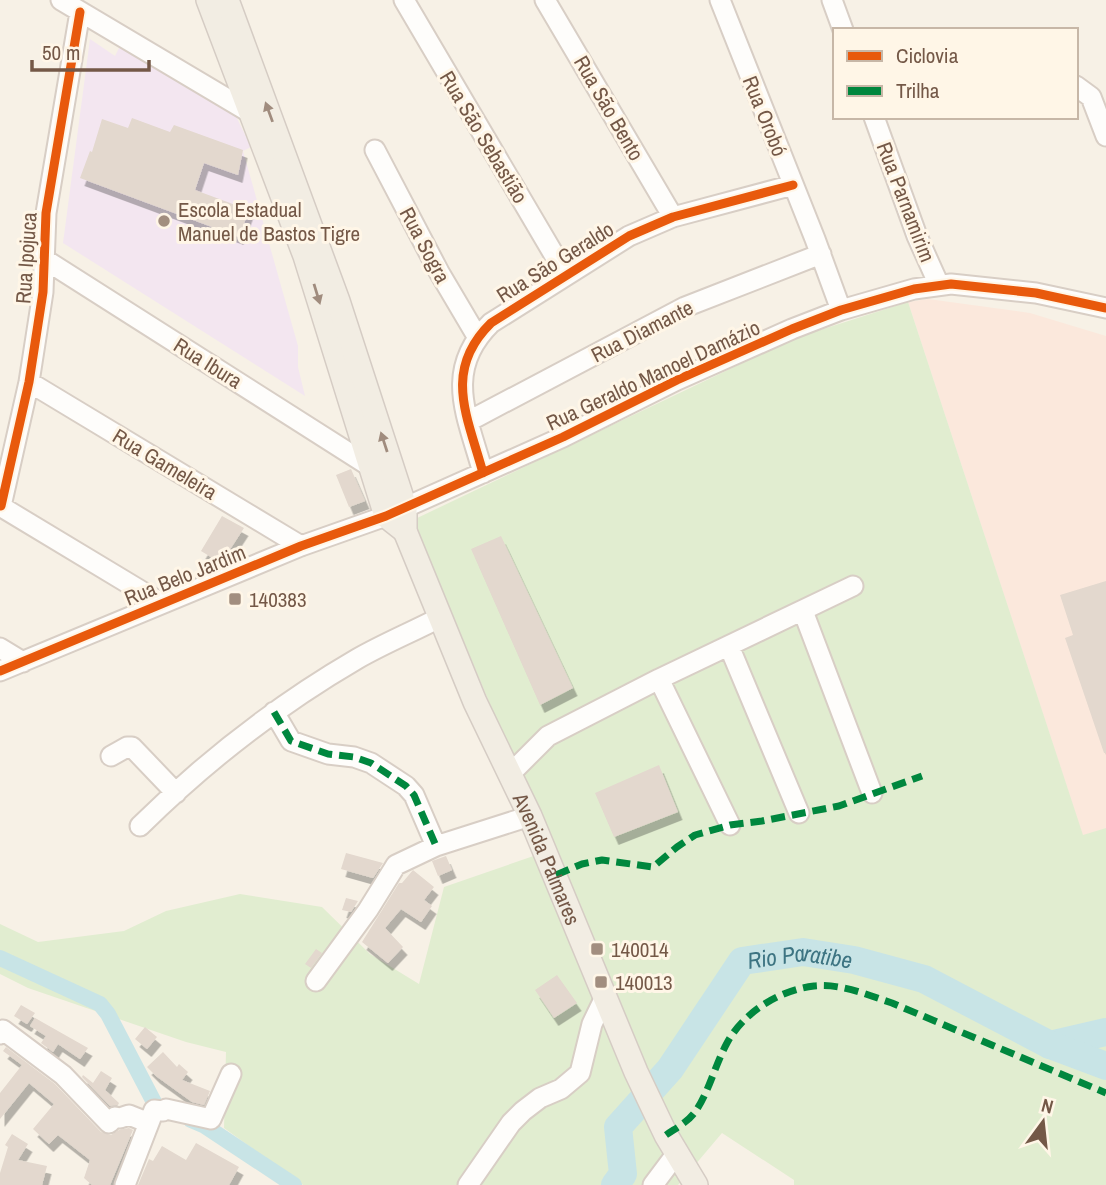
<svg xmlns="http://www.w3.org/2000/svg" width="1106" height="1185" viewBox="0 0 1106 1185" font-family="'Archivo Narrow',sans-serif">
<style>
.commercial{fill:#fbe8dc}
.education{fill:#f3e6f0}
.green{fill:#e1edd0}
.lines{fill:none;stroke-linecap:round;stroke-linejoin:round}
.canal{stroke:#c8e4e6;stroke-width:16}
.river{stroke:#c8e4e6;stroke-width:28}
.building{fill:#e3d8ce;filter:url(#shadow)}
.minor-casing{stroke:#d8cec5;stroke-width:23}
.major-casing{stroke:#d5ccc4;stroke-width:26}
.minor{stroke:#fefdfb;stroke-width:19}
.major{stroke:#f2ede3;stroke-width:23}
.quiet{stroke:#00873e;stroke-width:7;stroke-dasharray:14 7;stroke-linecap:butt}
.cycleway-casing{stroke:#fff6e7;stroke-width:13}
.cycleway{stroke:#e8590c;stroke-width:9}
.oneway{fill:#a08c7e}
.poi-dot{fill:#a28e7f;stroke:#fff6e7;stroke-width:2.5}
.labels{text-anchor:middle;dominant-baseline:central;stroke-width:6;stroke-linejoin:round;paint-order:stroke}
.street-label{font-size:21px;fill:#745847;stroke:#fff6e7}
.poi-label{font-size:21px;fill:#745847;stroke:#fff6e7;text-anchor:start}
.water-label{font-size:23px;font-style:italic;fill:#3d7482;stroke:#fff6e7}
</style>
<defs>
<filter id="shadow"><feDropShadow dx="4.5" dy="8" stdDeviation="0" flood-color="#0004"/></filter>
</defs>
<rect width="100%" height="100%" fill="#f7f1e6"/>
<path class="commercial" d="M928 299 1030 313 1106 336V828L1083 836 908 302Z"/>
<path class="education" d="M90 39 115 56 123 40 230 104 251 147 243 151 298 346V367L305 396 63 243Z"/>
<path class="green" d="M908 302 1083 835 1106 828V1185H794V1180L722 1133 678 1185H303L224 1128 226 1052 186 1042 28 988 0 974V924L38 942 124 931 166 911 240 894 322 907 370 954 419 984 444 887 551 850 413 520 795 338Z"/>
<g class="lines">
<path class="canal" d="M0 958 100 1004 108 1014 156 1106 167 1113
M191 1120 205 1126 294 1185"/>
<g class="river">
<path d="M1050 1045 1106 1032"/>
<path id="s1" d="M615 1185 623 1174 618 1127 670 1069 742 961 803 952 854 960 924 979 1050 1045 1106 1066"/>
</g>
</g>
<path class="building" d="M132 118 170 132 174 125 243 150 238 175 204 163 195 190 249 210 239 237 80 178 90 151 92 152 102 119 128 128Z
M351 469 365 501 349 507 336 475Z
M222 516 244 528 221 563 201 551Z
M501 536 573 688 540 705 471 549Z
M1106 581V753H1104L1065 638 1073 635 1060 595Z
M659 765 678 812 614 837 595 793Z
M346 853 383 863 373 878 341 869Z
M446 856 452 870 438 876 432 861Z
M413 870 434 887 424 900 432 906 421 922 401 909 385 928 403 947 388 963 362 942 399 883H402Z
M346 898 358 901 351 912 342 910Z
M316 949 322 953 311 968 305 964Z
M557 975 577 1003 554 1018 535 990Z
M21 1005 35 1013 27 1024 14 1016Z
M35 1018 88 1048 80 1059 58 1044 53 1052 41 1043 46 1036 30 1026Z
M145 1027 157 1037 147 1049 135 1039Z
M6 1047 55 1084 101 1132 111 1135 119 1130 129 1128 133 1130 110 1185H92L84 1178 90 1160 58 1135 49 1144 33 1129 54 1104 29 1083 0 1119V1093L22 1065 3 1051Z
M163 1052 177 1067 179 1064 188 1072 182 1080 210 1091 204 1105 192 1102 156 1076 147 1067Z
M101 1071 112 1078 105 1090 119 1103 118 1105 110 1106 82 1077 83 1075 93 1083Z
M12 1134 28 1144 18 1160 47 1166 42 1185H0V1173L8 1147 5 1145Z
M196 1143 239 1167 229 1185H138L149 1159 153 1161 162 1146 186 1160Z"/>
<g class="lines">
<defs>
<path id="minor" d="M61 0 251 113
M404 0 566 275
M545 0 673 217
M720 0 815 239 841 310
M832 0 843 30
M1076 86 1091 97 1106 136
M874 117 917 236 939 285
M375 150 439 272 478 338
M44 259 371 467
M29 382 301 546
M469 421 685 307 821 254
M483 473C468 417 442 371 491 323L629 236 673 217 793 185
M0 506 161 603
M1 506 29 382 43 292 46 213 80 12
M803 611 872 793
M729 646 799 813
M0 648 23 662
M0 671 301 546 386 516 563 437 677 380 792 329 841 310 914 289 951 284 1036 293 1106 308
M659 679 730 825
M274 712 291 741 328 754 354 757 371 763 406 786 414 795 436 846
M111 756 127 747H132L176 793
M511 773 548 736 659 679 853 586
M140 826C205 762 278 705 357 659 383 644 412 632 439 618
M316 981 368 910 396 865 436 846 530 816
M0 1034 3 1030 63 1075 109 1123 115 1117 120 1118 129 1115 149 1123
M125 1185 154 1110 163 1111 166 1109 211 1119 231 1074
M468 1185 511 1123 523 1111 540 1098 561 1089 580 1073 592 1024 605 997
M653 1185 677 1153"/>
<g id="major">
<path d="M208 0 305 256 386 516 405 531"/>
<path id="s2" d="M227 0 338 301 405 507V531L475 702 530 816 636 1072 666 1135 696 1185"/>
</g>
</defs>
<use href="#minor" class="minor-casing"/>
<use href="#major" class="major-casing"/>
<use href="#minor" class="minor"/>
<use href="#major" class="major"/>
<path class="quiet" d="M274 712 291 741 328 754 354 757 371 763 406 786 414 795 436 846
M556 875 582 864 602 860 653 867 677 847 695 835 730 825 762 821 839 806 922 776
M666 1135C676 1128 688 1122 695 1112 709 1092 715 1065 727 1043 743 1013 779 990 814 986 840 983 868 995 892 1003L1106 1093"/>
<defs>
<path id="cycleway" d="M483 473C468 417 442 371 491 323L629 236 673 217 793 185
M1 506 29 382 43 292 46 213 80 12
M0 671 301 546 386 516 563 437 677 380 792 329 841 310 914 289 951 284 1036 293 1106 308"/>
</defs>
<use href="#cycleway" class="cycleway-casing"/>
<use href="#cycleway" class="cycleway"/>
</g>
<defs><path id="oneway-solid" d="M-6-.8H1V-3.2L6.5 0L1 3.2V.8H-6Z" transform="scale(1.75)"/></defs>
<g class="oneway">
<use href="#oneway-solid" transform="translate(269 112) rotate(-110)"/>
<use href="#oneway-solid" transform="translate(317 294) rotate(73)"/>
<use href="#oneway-solid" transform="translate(384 442) rotate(-108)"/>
</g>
<g class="poi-dot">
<circle cx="164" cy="221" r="7"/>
<rect x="228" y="592" width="14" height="14" rx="3.5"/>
<rect x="590" y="942" width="14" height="14" rx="3.5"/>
<rect x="594" y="975" width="14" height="14" rx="3.5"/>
</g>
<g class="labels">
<g class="street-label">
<text transform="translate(609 108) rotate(60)">Rua São Bento</text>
<text transform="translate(765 116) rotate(68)">Rua Orobó</text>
<text transform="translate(484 137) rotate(59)">Rua São Sebastião</text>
<text transform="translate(906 202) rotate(69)">Rua Parnamirim</text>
<text transform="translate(425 245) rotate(62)">Rua Sogra</text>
<text transform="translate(26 258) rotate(-86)">Rua Ipojuca</text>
<text transform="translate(555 262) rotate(-32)">Rua São Geraldo</text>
<text transform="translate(642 331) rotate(-27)">Rua Diamante</text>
<text transform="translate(208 363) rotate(32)">Rua Ibura</text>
<text transform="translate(653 375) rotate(-25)">Rua Geraldo Manoel Damázio</text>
<text transform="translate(165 464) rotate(31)">Rua Gameleira</text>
<text transform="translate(185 575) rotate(-22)">Rua Belo Jardim</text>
<text stroke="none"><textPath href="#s2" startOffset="919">Avenida Palmares</textPath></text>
</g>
<g class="poi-label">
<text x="178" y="209">Escola Estadual<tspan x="178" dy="24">Manuel de Bastos Tigre</tspan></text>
<text x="249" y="599">140383</text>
<text x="611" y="949">140014</text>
<text x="615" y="982">140013</text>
</g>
<g class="water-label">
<text stroke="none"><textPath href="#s1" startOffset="327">Rio Paratibe</textPath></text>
</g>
</g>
<rect x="833" y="28" width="245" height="91" fill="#fff6e7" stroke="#c7b7a7" stroke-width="2"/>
<rect x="847" y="51" width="35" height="10" fill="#e8590c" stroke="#c7b7a7" stroke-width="2"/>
<text x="896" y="63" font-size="21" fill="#745847">Ciclovia</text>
<rect x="847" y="86" width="35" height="10" fill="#00873e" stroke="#c7b7a7" stroke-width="2"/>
<text x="896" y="98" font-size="21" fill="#745847">Trilha</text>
<g transform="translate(1043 1122) rotate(15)" stroke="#fff6e7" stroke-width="5" paint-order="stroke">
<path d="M0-5L12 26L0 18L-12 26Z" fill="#745847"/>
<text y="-10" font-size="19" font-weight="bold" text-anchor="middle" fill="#745847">N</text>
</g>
<path d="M32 60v10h117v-10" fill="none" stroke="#745847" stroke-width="3.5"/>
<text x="42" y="60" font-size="21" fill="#745847" stroke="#fff6e7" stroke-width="5" paint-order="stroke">50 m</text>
</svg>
